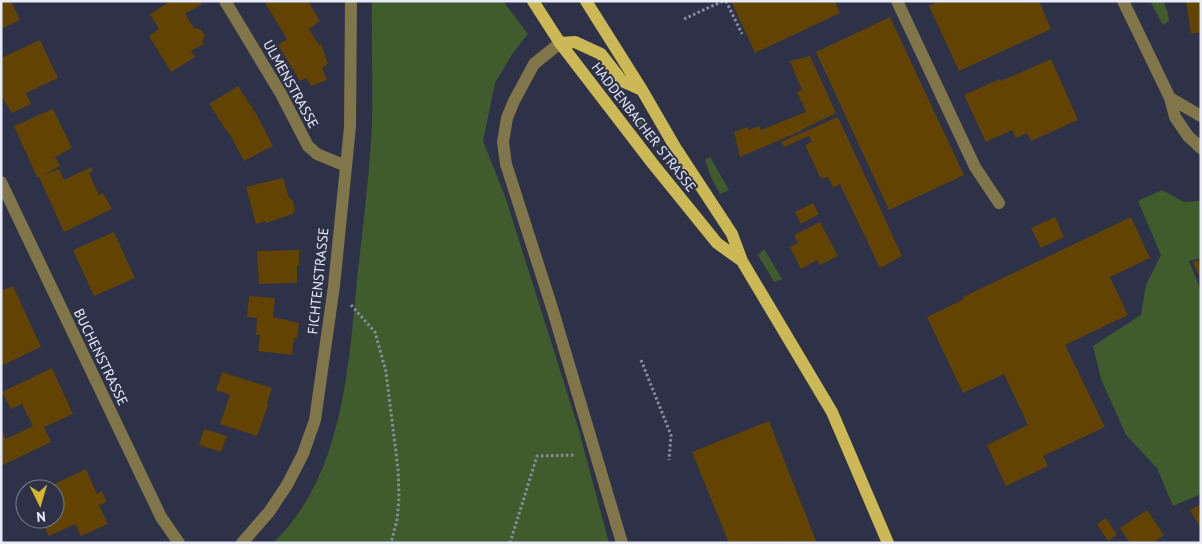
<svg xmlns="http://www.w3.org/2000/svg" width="1202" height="544" viewBox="0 0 1202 544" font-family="'PT Sans',sans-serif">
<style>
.green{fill:#405c2c}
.building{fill:#624301}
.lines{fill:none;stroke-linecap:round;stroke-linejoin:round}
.path{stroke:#878c9e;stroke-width:3;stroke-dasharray:2.5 2.5;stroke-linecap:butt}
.minor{stroke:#807649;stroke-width:12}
.major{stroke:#ccb854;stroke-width:12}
.labels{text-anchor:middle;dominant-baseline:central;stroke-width:4;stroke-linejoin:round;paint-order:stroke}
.street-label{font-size:14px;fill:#e8ecfa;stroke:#2d3248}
</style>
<rect width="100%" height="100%" fill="#2d3248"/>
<path class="green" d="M372 1H503L528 34 513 53 495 83 483 141 506 199 578 427 609 543H273C344 476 349 362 358 270 363 228 368 185 371 142 374 95 371 48 372 1Z
M1150 1H1163L1168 13 1169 21 1163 25Z
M602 73C613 75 651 132 660 144L655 148 602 79Z
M710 157 729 190 720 194 711 177 705 160Z
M1162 190 1184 202 1201 201V258L1189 261 1201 291V494L1173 506 1157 468 1126 435 1101 379 1093 346 1141 315 1146 285 1161 255 1138 201Z
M764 249 782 279 774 282 758 255Z"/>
<path class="building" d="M1 1H11L20 20 1 29Z
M171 1H200L202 4 185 14 194 28 200 29 205 35 202 41 204 44 191 51 195 57 171 72 149 36 159 29 150 14Z
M264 1H308L320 21 309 29 319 45 321 44 328 64 322 68 327 80 311 86 306 78 300 81 278 45 287 39Z
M731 1H835L840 13 755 53Z
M939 1H1039L1051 29 959 71 929 6Z
M1186 1H1201V32L1191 34Z
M890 17 964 175 889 210 816 52Z
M40 40 58 78 26 93 31 104 12 113 1 96V58Z
M810 56 836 113 801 130V131L740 157 734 132 748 127 749 130 759 126 761 130 806 112 797 92 802 90 790 61Z
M1051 59 1078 120 1031 141 1027 133 1016 138 1012 130 986 142 964 95 1000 79 1001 81Z
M238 86 257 115 273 146 244 161 229 133H228L209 104Z
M53 109 72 148 55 157 60 166 44 175 59 169 64 180 91 167 93 171 89 173 99 195 103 193 112 209 64 232 39 177H37L14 126Z
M838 117 902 256 880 268 840 184 833 188 828 177 821 179 805 145 812 142 809 136 784 147 781 142Z
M283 178 289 198 293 201 295 210 293 214 266 223 265 221 256 224 246 187Z
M813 203 819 214 801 224 795 212Z
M1055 217 1064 237 1041 248 1031 228Z
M1131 217 1150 258 1110 277 1128 315 1065 345 1105 427 1043 456 1048 466 1006 486 987 445 1028 425 1004 374 963 393 927 317 964 299 963 297Z
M820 222 838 256 820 265 817 260 801 269 790 247 798 243 794 235Z
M114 232 135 278 94 296 73 250Z
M299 250V265L297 266V283L259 284 257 251Z
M1201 260V280L1193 262Z
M13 286 41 347 1 366V291Z
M249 296 275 298 273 317 299 323 297 338H294L292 355 258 351 260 335H256L257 318 247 317Z
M52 368 73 414 44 427 51 442 1 466V430L6 439 33 426 22 404 11 409 2 392Z
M222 372 272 388 267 404 268 405 257 436 220 424 230 395 216 390Z
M769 421 790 475 817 543H729L692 452Z
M204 429 227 436 221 452 199 445Z
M86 469 97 494 102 491 107 502 99 505 108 524 81 536 75 524 49 536 41 519H55V489L52 485Z
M1201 504V529L1190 510Z
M1147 510 1164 535 1153 543H1130L1120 528Z
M1106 518 1117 535 1108 541 1097 524Z"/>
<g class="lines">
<path class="path" d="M726 1 742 34
M684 19 723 1
M351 305 375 332 386 372 398 469 399 498 397 520 391 543
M641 360 671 435 669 460
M510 543 537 456 576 455"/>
<path class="minor" d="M225 1 281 94 308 146 317 154 346 166
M897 1 975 167 999 203
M1123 1 1170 98 1175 117 1188 136 1201 148
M560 43 534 64 514 101 507 118 503 142 506 164 553 311 622 543
M1170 98 1201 116
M1 182 161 517 179 543
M242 543 269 512 287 485 303 454 315 420 334 286 350 127 351 1"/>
<path class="major" d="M533 1 560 43 653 164 717 243 742 261
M586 1 642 90 675 147 732 234 742 261 832 412 888 543
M560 43 575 42 601 54 622 81 642 90"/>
</g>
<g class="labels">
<g class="street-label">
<text transform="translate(291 84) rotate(61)">ULMENSTRASSE</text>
<text transform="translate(644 127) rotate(52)">HADDENBACHER STRASSE</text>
<text transform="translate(318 281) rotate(-84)">FICHTENSTRASSE</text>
<text transform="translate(101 357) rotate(64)">BUCHENSTRASSE</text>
</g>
</g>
<rect width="1202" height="544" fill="none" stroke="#e8ecfa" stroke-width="5"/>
<g transform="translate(40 504) rotate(175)"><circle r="24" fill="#2d3248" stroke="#787c8f"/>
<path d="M0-4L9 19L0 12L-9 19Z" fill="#d6b534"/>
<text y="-8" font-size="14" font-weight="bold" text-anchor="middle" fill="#e8ecfa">N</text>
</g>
</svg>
